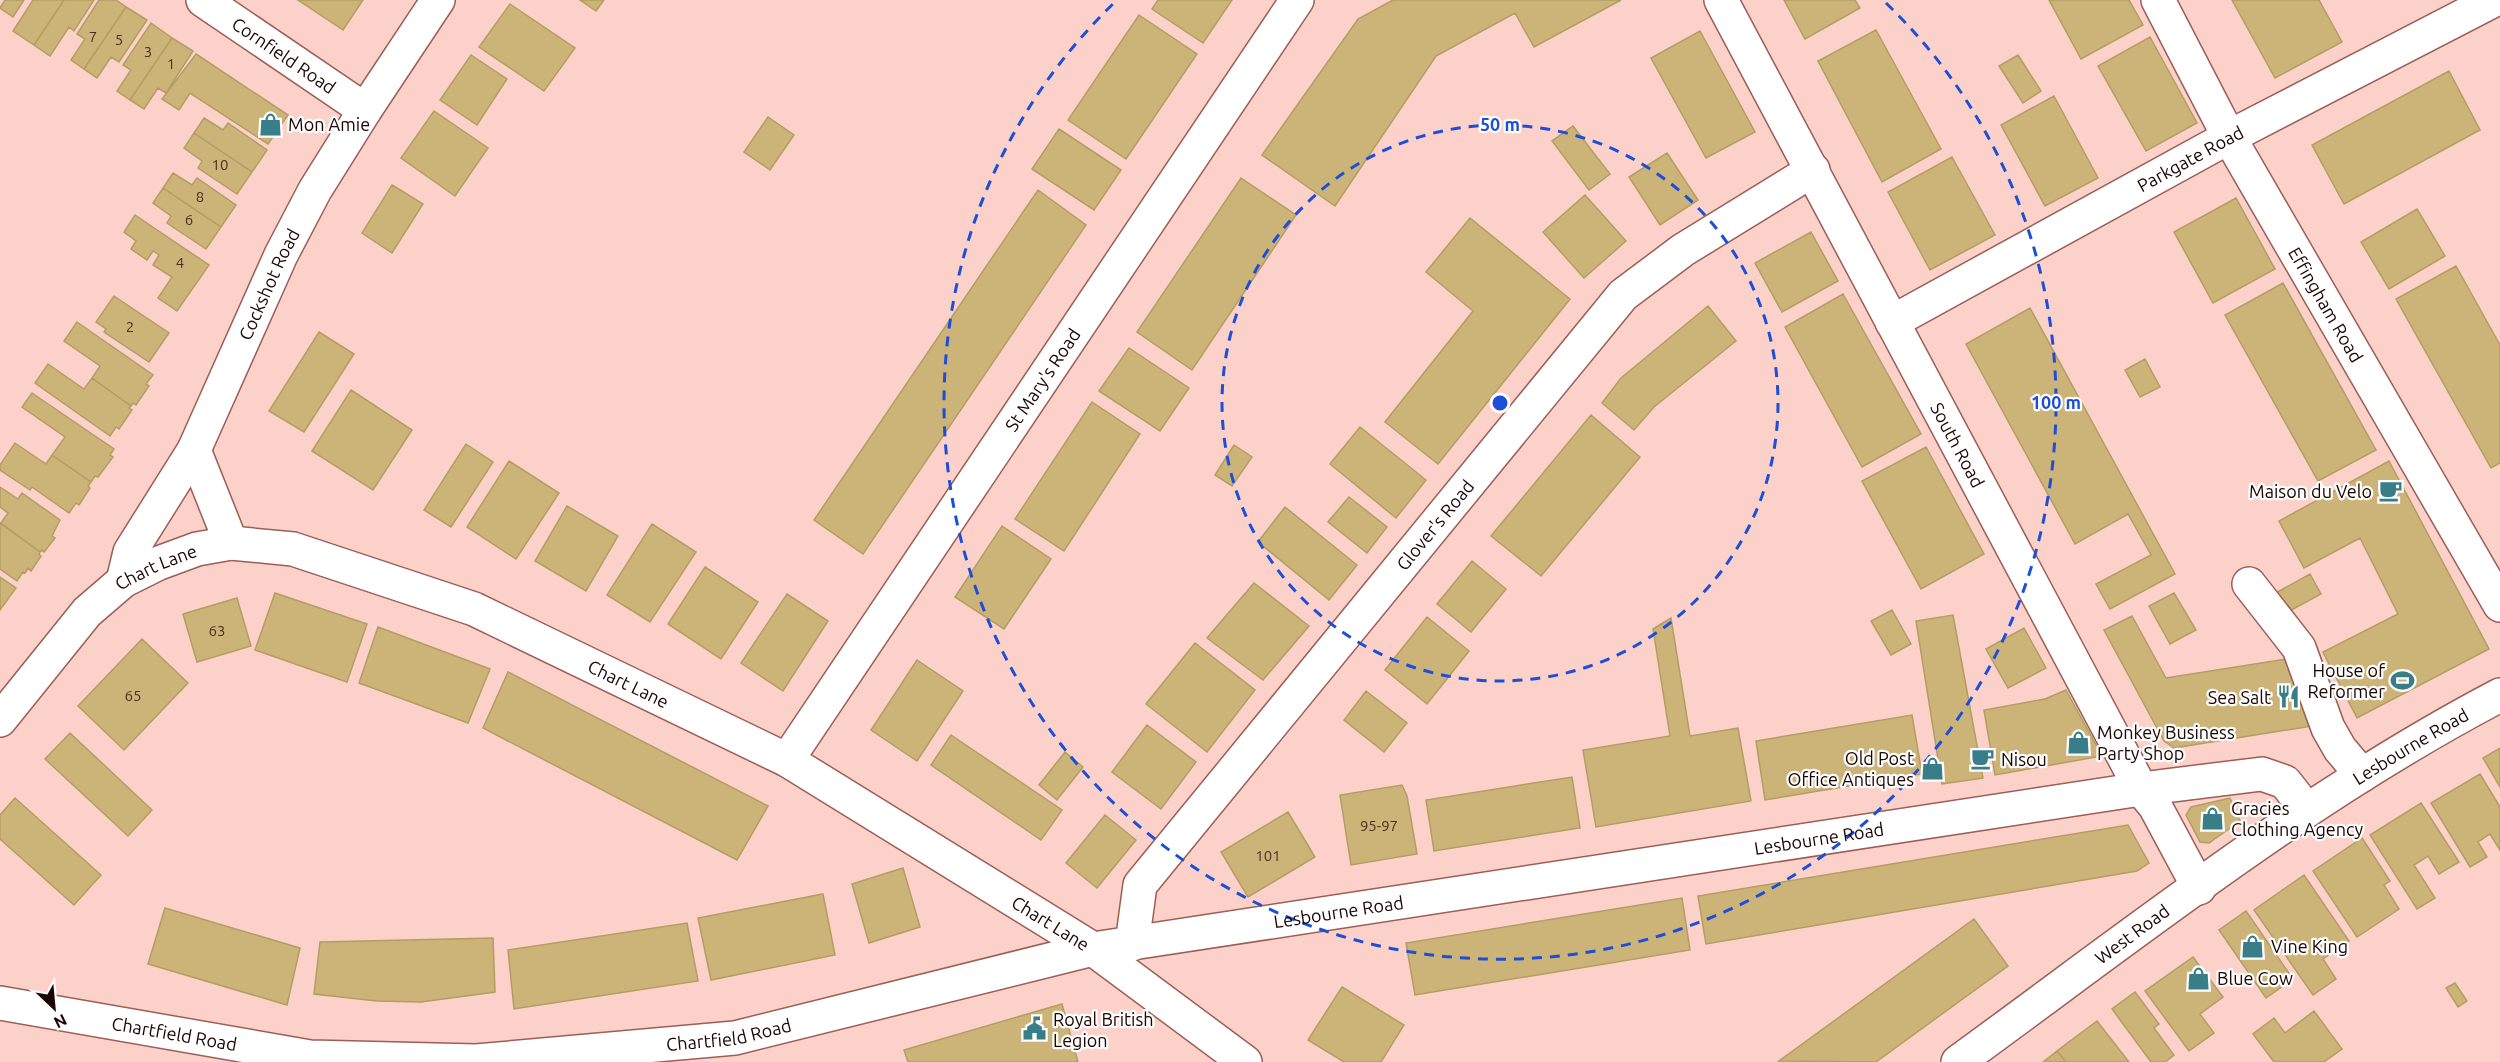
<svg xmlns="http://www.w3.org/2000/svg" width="2500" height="1062" viewBox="0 0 2500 1062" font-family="Ubuntu,sans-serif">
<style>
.building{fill:#ccb479;stroke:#b49d62;stroke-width:1.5}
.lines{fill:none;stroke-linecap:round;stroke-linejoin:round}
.minor-casing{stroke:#9c5e55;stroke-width:36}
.major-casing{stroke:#9c5e55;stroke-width:36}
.minor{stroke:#fff;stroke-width:33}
.major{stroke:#fff;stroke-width:33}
.ring{fill:none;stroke:#1d4ed8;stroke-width:3;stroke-dasharray:10 8}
.labels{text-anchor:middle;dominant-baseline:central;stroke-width:4.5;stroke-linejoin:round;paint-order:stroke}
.number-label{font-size:15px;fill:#463120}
.street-label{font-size:18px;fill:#1a0503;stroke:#fdfdfd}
.poi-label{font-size:18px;fill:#1a0503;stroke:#fdfdfd;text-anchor:start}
.centre{fill:#1d4ed8;stroke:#fdfdfd;stroke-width:3}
.ring-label{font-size:18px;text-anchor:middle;font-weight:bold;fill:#1d4ed8;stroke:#fdfdfd;stroke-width:4.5;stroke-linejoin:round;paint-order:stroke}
</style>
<rect width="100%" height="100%" fill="#fcd1ca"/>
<path class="building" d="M5 0H24L13 17 0 8Z
M33 0H64L34 45 13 31Z
M64 0H94L74 31 69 27 50 56 34 45Z
M99 0H116L126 7 84 69 71 60 85 39 77 34Z
M298 0H363L343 30Z
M580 0H604L596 11Z
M1158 0H1232L1203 43 1152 9Z
M1393 0H1621L1534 47 1515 13 1436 56 1335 206 1262 155 1358 19Z
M1784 0H1855L1860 8 1805 39Z
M2049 0H2129L2143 25 2081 59Z
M2232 0H2319L2342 42 2275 78Z
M510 4 575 48 544 91 479 47Z
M126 7 147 20 119 62 111 57 97 78 84 69Z
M1139 15 1197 54 1126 159 1068 120Z
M151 23 172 38 130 100 117 91 131 70 123 65Z
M1876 30 1941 149 1882 182 1818 61Z
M1700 31 1755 132 1706 158 1651 58Z
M2150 37 2197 123 2146 151 2098 66Z
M172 38 193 51 166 93 158 88 144 109 130 100Z
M196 54 288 115 268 144 190 93 179 110 162 99Z
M471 55 507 79 477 125 440 100Z
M2018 55 2041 91 2023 103 1999 66Z
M2449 71 2480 130 2344 204 2312 145Z
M2054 96 2098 178 2045 206 2001 125Z
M434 111 488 148 455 196 401 158Z
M768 117 794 135 770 170 744 152Z
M204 118 223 130 228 123 267 150 252 172 194 133Z
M1573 126 1610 174 1589 190 1552 141Z
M1059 129 1121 170 1094 210 1032 169Z
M194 133 252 172 237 194 198 168 202 161 184 148Z
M1667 153 1698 200 1660 225 1629 177Z
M1952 157 1995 235 1930 270 1888 192Z
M173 173 192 185 197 178 236 205 221 227 163 188Z
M1241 178 1296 215 1192 370 1137 332Z
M392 185 423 204 392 253 362 233Z
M163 188 221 227 206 249 167 223 171 216 153 203Z
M1038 190 1086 225 863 554 814 520Z
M1585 195 1626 241 1584 278 1543 232Z
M2236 198 2275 269 2213 303 2174 232Z
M2417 209 2445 256 2389 289 2361 242Z
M135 215 209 265 177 311 158 298 172 277 153 265 159 255 153 251 147 260 131 249 136 241 124 232Z
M1470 218 1570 299 1438 464 1385 422 1473 311 1426 272Z
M1811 232 1838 281 1782 312 1755 263Z
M2456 266 2500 345V463L2491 468 2396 299Z
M2283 283 2376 450 2318 481 2225 315Z
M1843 294 1921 434 1862 467 1785 327Z
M114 296 169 333 149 362 104 332 106 329 96 322Z
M1708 306 1736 341 1654 407 1634 430 1602 403 1621 378Z
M2030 308 2175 574 2110 609 2096 584 2151 555 2128 514 2075 544 1966 344Z
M77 322 153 375 146 384 149 386 136 405 133 403 131 406 92 378 100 366 64 341Z
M319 332 354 354 304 432 269 411Z
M1129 348 1189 388 1160 431 1099 391Z
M2145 359 2160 387 2140 397 2125 370Z
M48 364 84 389 92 378 131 406 129 408 132 410 119 429 116 427 110 436 35 383Z
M351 390 412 430 373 490 312 451Z
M32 393 114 449 110 455 113 457 98 477 95 476 91 482 52 455 65 437 22 407Z
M1092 402 1140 434 1064 551 1015 519Z
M1591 415 1640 457 1541 576 1491 536Z
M1360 427 1426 480 1396 518 1330 464Z
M15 443 46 464 52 455 91 482 88 486 90 488 79 505 76 503 69 513 32 487 30 490 0 470V465Z
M466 444 493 462 451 527 424 510Z
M1234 445 1252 457 1232 486 1215 475Z
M1926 447 1984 554 1921 589 1862 481Z
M509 461 559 493 516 559 467 527Z
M2389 461 2489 649 2357 718 2323 652 2398 614 2360 538 2304 568 2279 521Z
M0 487 18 499 22 493 60 520 52 536 55 538 44 552 42 550 40 552 1 523 8 513 0 507Z
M1349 497 1387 527 1367 553 1328 522Z
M567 506 618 536 586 591 535 561Z
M1285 507 1357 565 1329 600 1258 542Z
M0 523 40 552 39 554 41 556 31 571 28 568 25 573 23 572 17 581 0 569Z
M652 524 696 552 650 622 607 595Z
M1002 526 1051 559 1004 629 955 597Z
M1472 561 1506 589 1471 632 1437 604Z
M705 567 758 602 721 659 668 624Z
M2310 574 2321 594 2284 614 2272 595Z
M0 577 16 588 0 610Z
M1254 583 1309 626 1263 680 1207 638Z
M275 593 367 624 347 682 255 650Z
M2174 593 2196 630 2170 644 2149 606Z
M787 594 828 621 783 691 741 663Z
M237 598 251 646 197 662 183 614Z
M1892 610 1911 644 1891 655 1871 621Z
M1953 615 1983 778 1942 784 1916 621Z
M2132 616 2166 678 2306 656 2337 722 2174 748 2164 741 2104 630Z
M1427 617 1469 651 1427 704 1385 670Z
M1671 618 1690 736 1738 728 1751 801 1596 827 1583 750 1670 736 1653 629Z
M378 627 490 669 468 723 359 683Z
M2024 628 2046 668 2008 688 1986 649Z
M142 639 188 683 124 750 78 706Z
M1195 643 1255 690 1207 752 1146 704Z
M917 660 963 691 917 761 871 730Z
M508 672 768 806 737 860 483 728Z
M2066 690 2102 756 1995 775 1984 710 2045 699Z
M1366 691 1407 723 1384 752 1344 720Z
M1912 715 1922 774 1765 800 1756 741Z
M1147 725 1196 762 1161 809 1112 772Z
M70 733 152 810 128 836 45 759Z
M951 735 1062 810 1041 840 931 765Z
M2500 748V787L2483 758Z
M1065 752 1083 767 1057 800 1039 785Z
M2480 774 2500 807V850L2490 834 2478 842 2487 857 2470 867 2431 803Z
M1572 777 1580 828 1434 851 1426 800Z
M1402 785 1407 796 1417 854 1351 865 1340 795Z
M15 798 101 875 74 905 0 839V815Z
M2230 798 2240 821 2209 843 2200 842 2186 815 2191 807Z
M2421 803 2459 862 2439 874 2428 856 2414 865 2435 898 2417 909 2370 835Z
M1288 812 1315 857 1248 897 1221 852Z
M1105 815 1136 840 1097 888 1066 863Z
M2128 825 2149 863 2137 871 1706 944 1698 896Z
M2362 838 2390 881 2384 885 2399 909 2357 937 2313 871Z
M903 868 920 927 869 943 852 884Z
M2304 875 2349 941 2323 959 2336 979 2313 995 2254 910Z
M823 894 835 955 711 980 698 918Z
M1682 898 1690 950 1415 995 1406 943Z
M165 908 300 948 287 1005 148 964Z
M2246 911 2293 979 2266 998 2219 930Z
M1974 919 2008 966 1876 1062 1779 1061Z
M687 923 698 981 514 1009 508 950Z
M493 938 495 992 421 1002 377 1001 314 994 320 942Z
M2193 957 2223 997 2200 1014 2214 1033 2189 1051 2145 991Z
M2455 983 2467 1001 2458 1007 2446 988Z
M1342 987 1404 1025 1381 1062H1344L1308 1040Z
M2135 992 2159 1024 2154 1028 2174 1055 2165 1062H2151L2112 1009Z
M1062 1004 1078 1062H908L904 1050Z
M2314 1011 2342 1049 2324 1062H2274L2253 1034 2274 1018 2285 1033Z
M2097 1021 2129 1062H2066L2057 1051Z
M2057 1051 2066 1062H2043Z"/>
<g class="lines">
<defs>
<g id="minor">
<path id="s1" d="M203 0 365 110"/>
<path id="s2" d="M1721 0 2141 789 2155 806 2199 888"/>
<path id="s3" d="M2158 0 2229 137 2500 605"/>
<path id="s4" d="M1892 322 2229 137 2494 0"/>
<path d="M194 450 231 543"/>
<path id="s5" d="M123 581 130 552 194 450 281 255 315 190 365 110 438 0"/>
<path d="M2249 584 2299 648 2328 728 2340 749 2362 775"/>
<path id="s6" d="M0 720 87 612 123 581 159 563 197 549 231 543 293 549 474 609 787 760 1093 949 1245 1062"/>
<path id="s7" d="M787 760 1297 0"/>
<path id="s8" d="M1132 944 1140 885 1623 295 1683 250 1813 170"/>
<path id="s9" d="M0 1003 310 1057 476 1061 735 1038 1093 949 2141 789 2262 774 2285 782 2307 810"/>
</g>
<g id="major">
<path id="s10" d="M1958 1062C2134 934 2307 796 2500 695"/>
</g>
</defs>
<use href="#minor" class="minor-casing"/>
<use href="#major" class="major-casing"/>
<use href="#minor" class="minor"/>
<use href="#major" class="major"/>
</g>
<g class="ring">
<circle cx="1500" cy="403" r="278"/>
<path d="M1886 3A556 556 0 1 1 1114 3"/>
</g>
<defs>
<symbol id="shop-bare" viewBox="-9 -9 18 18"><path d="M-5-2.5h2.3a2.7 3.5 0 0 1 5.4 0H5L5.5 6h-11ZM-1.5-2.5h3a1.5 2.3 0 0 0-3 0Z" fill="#377e89" stroke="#fdfdfd" stroke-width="2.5" paint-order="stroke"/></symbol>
<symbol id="cafe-bare" viewBox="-9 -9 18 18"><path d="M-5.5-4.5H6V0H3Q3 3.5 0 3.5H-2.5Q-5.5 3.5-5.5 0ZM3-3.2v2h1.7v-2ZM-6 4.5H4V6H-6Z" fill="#377e89" stroke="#fdfdfd" stroke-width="2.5" paint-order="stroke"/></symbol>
<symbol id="stadium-bare" viewBox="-9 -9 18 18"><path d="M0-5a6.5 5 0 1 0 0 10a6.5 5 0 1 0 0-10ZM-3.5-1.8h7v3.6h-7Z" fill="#377e89" stroke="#fdfdfd" stroke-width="2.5" paint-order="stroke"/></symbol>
<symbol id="restaurant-bare" viewBox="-9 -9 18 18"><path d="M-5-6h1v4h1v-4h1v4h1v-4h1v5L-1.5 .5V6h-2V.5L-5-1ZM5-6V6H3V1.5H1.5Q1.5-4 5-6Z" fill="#377e89" stroke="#fdfdfd" stroke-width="2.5" paint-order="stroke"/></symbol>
<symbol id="civic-bare" viewBox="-9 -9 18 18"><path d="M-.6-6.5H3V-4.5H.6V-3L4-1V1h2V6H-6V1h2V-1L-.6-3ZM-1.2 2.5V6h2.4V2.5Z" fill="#377e89" stroke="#fdfdfd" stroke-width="2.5" paint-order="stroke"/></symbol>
</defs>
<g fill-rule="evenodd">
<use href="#shop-bare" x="254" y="108" width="33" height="33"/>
<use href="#cafe-bare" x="2374" y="474" width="33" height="33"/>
<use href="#stadium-bare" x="2386" y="664" width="33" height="33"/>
<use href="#restaurant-bare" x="2272" y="680" width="33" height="33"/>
<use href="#shop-bare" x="2062" y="726" width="33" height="33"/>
<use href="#cafe-bare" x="1966" y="742" width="33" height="33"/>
<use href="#shop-bare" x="1916" y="752" width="33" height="33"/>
<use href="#shop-bare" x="2196" y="802" width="33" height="33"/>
<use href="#shop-bare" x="2236" y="930" width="33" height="33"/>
<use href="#shop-bare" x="2182" y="962" width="33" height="33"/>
<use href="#civic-bare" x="1018" y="1012" width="33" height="33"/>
</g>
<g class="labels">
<g class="number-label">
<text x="93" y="36">7</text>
<text x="119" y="39">5</text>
<text x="148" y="51">3</text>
<text x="171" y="63">1</text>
<text x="220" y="164">10</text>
<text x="200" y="196">8</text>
<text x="189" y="219">6</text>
<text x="180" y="262">4</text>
<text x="130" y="326">2</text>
<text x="217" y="630">63</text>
<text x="133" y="695">65</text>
<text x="1379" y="825">95-97</text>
<text x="1268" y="855">101</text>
</g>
<g class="street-label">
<text stroke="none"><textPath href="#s1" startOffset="98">Cornfield Road</textPath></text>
<text stroke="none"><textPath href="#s4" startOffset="340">Parkgate Road</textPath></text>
<text stroke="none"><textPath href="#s5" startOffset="332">Cockshot Road</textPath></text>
<text stroke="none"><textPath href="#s3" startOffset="348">Effingham Road</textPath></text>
<text stroke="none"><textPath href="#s7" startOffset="458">St Mary's Road</textPath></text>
<text stroke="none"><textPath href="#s2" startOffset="504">South Road</textPath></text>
<text stroke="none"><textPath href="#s8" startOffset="525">Glover's Road</textPath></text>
<text stroke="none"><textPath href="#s6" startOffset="222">Chart Lane</textPath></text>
<text stroke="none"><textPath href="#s6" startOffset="726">Chart Lane</textPath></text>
<text stroke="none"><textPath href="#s10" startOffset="552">Lesbourne Road</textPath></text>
<text stroke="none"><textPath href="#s9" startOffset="1844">Lesbourne Road</textPath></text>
<text stroke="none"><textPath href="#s9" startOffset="1358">Lesbourne Road</textPath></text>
<text stroke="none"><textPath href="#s6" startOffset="1212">Chart Lane</textPath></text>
<text stroke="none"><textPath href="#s10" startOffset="216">West Road</textPath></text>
<text stroke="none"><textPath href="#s9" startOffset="177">Chartfield Road</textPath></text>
<text stroke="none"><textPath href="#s9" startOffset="735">Chartfield Road</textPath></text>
</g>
<g class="poi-label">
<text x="288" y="124">Mon Amie</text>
<text x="2372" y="491" text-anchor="end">Maison du Velo</text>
<text x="2385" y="670" text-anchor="end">House of<tspan x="2385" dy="21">Reformer</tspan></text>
<text x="2271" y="697" text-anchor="end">Sea Salt</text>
<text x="2097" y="732">Monkey Business<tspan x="2097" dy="21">Party Shop</tspan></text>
<text x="1914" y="758" text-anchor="end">Old Post<tspan x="1914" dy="21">Office Antiques</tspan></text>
<text x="2001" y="759">Nisou</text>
<text x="2231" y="808">Gracies<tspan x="2231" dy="21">Clothing Agency</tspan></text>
<text x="2271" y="946">Vine King</text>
<text x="2217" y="978">Blue Cow</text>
<text x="1053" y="1019">Royal British<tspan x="1053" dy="21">Legion</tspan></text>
</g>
</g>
<circle cx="1500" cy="403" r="9" class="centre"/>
<g class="ring-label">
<text x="1500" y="131">50 m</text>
<text x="2056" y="409">100 m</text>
</g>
<g transform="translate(54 1008) rotate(154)" stroke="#fdfdfd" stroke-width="4.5" paint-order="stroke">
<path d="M0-4.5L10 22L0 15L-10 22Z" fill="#1a0503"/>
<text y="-9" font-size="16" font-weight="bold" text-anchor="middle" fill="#1a0503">N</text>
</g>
</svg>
